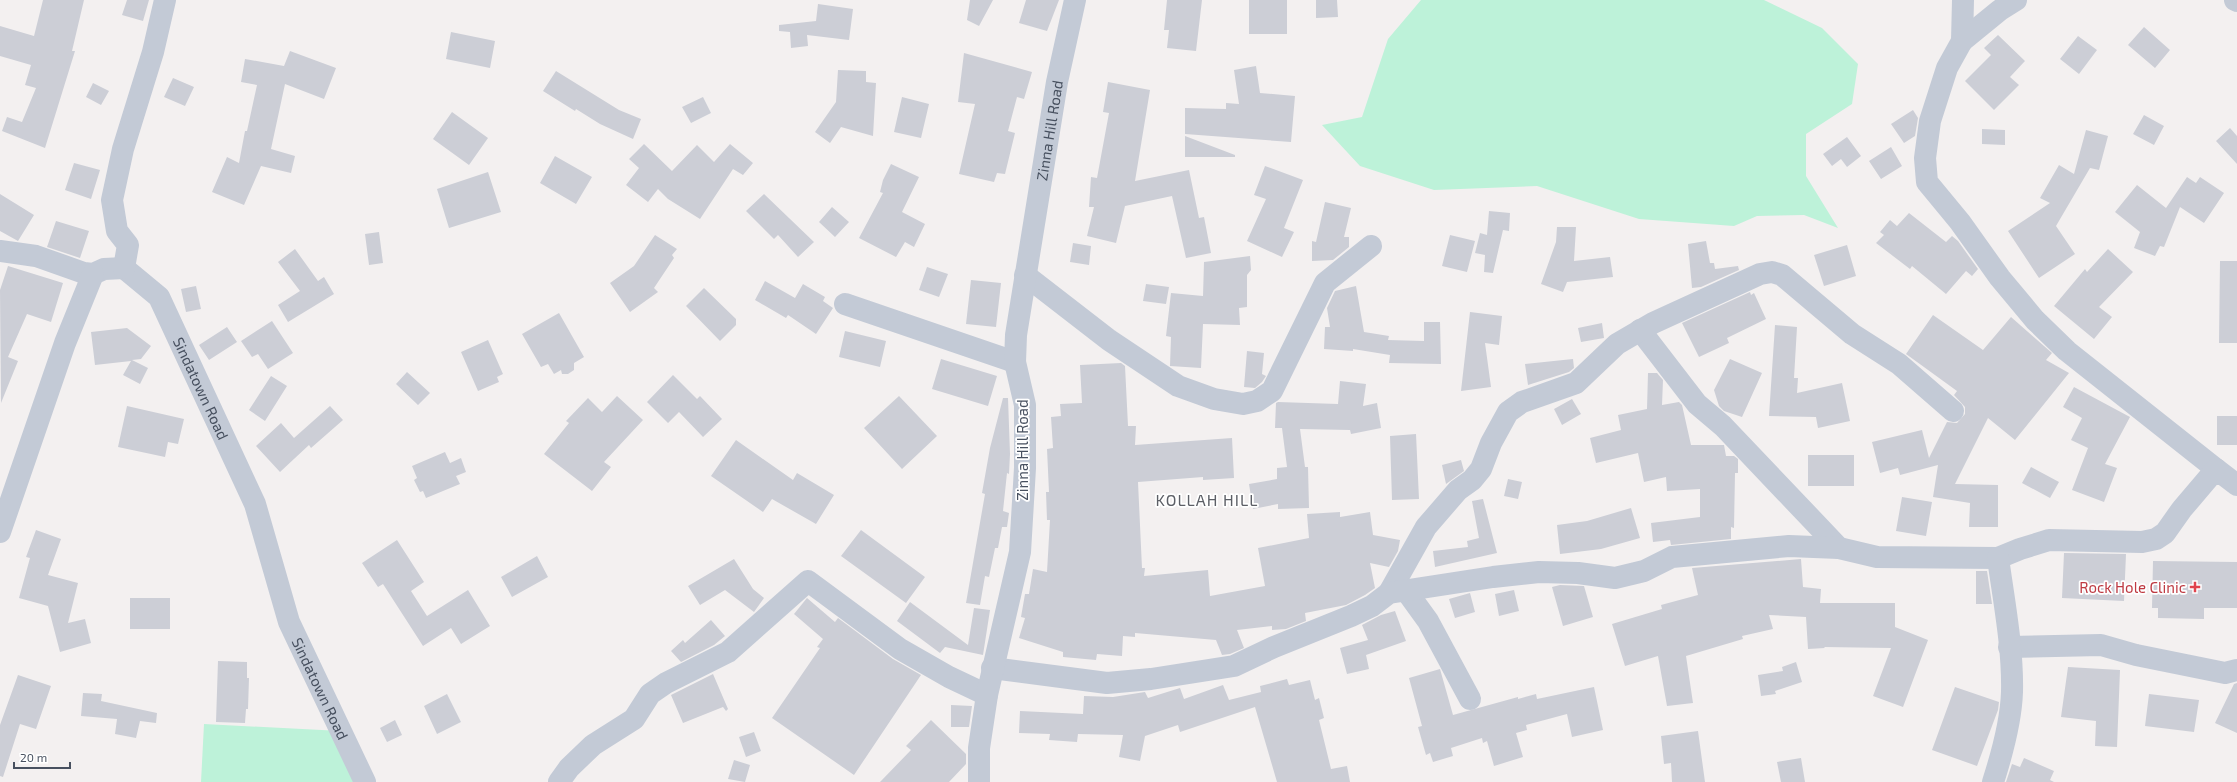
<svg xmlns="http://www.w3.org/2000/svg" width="2237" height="782" viewBox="0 0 2237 782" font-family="'Exo 2',sans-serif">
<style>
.green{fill:#bdf2d9}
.building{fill:#ccced6}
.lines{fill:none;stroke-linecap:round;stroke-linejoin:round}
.minor{stroke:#c3cad6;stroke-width:22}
.health-dot{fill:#e0444e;stroke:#fff;stroke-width:1.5}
.labels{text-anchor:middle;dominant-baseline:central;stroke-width:3.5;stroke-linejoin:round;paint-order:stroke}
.street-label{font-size:15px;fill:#47505f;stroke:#fff}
.health-label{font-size:15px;fill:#be3a42;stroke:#fff;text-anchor:end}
.neighbourhood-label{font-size:16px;letter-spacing:1px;fill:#5c5f66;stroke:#fff}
</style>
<rect width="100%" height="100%" fill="#f3f0f0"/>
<path class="green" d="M1421 0H1764L1822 28 1858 64 1852 104 1806 134V176L1838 228 1804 215 1757 216 1734 226 1639 219 1537 186 1434 190 1360 166 1322 125 1362 117 1388 39Z
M204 724 341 731 361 782H201Z"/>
<path class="building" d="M43 0H84L72 51H75L45 148 2 131 7 117 22 122 36 88 25 85 31 65 0 56V26L34 36Z
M127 0H149L143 21 122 15Z
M970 0H993L979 26 967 20Z
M1026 0H1059L1047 31 1019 23Z
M1167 0H1202L1196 51 1167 48 1169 30H1164Z
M1249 0H1287V34H1249Z
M1316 0H1337L1338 17 1316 18Z
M818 4 853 9 849 40 807 35 808 46 791 48 790 32 779 31V25L816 21Z
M2144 27 2170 50 2155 68 2128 45Z
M451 32 495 41 490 68 446 59Z
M1998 35 2025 61 2010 77 2019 85 1994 110 1965 81 1991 55 1984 48Z
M2078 36 2097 50 2079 74 2060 59Z
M290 51 336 68 324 99 285 84 271 149 295 156 291 173 261 166 244 205 212 192 227 157 239 163 245 131H247L257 85 241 82 245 59 284 66Z
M964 53 1032 72 1024 99 1017 97 1008 131 1015 133 1005 174 997 173 994 182 959 174 975 104 958 102Z
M1256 66 1260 93 1295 96 1291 142 1185 134V108L1226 109V103L1239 104 1234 70Z
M838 70 866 71V82L876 83 873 136 841 127 830 143 815 132 836 102Z
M556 71 619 110 641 119 633 139 600 124 576 109 575 111 543 91Z
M173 78 194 87 185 106 164 97Z
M1108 82 1150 90 1135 181 1189 170 1199 218 1204 217 1211 253 1186 258 1172 196 1125 206 1116 243 1087 236 1094 207H1089L1091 177 1097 178 1109 113 1103 112Z
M93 83 109 91 101 105 86 97Z
M703 97 711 113 691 123 682 107Z
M902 97 929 104 921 138 894 132Z
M1913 110 1918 118 1915 136 1904 143 1891 124Z
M452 112 488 138 469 165 433 139Z
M2144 115 2164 126 2154 145 2133 134Z
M2230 128 2237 136V164L2216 141Z
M1982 129 2005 130V145L1982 144Z
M2086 130 2108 136 2099 170 2090 168 2056 226 2075 254 2039 278 2008 231 2050 203 2040 198 2059 165 2074 174Z
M1185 136 1235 155V157H1185Z
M1847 137 1861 156 1847 167 1841 159 1832 166 1823 154Z
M644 144 672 171 697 145 714 162 730 144 753 163 743 175 733 169 700 219 668 199 658 189 648 202 626 185 639 168 629 159Z
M1891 147 1902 166 1881 179 1869 161Z
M555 156 592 177 576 204 540 183Z
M74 163 100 170 91 199 65 190Z
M891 164 919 177 902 212 925 224 914 247 905 242 896 257 859 238 883 193 880 192 883 180Z
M1265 166 1303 180 1284 228 1294 232 1282 257 1247 241 1266 199 1254 195Z
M488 172 501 212 449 228 437 189Z
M2187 177 2196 183 2200 177 2224 193 2204 223 2180 207 2164 247 2160 246 2155 256 2134 248 2140 232 2115 212 2137 185 2166 208Z
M0 194 34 215 18 241 0 231Z
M764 194 814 242 798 257 778 235 774 239 746 211Z
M1325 202 1351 208 1344 237H1349V247L1333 260 1312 261V241L1316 242Z
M832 207 849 222 835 237 819 222Z
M1489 211 1510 213 1509 231 1503 230 1493 273 1484 272 1485 255 1475 253 1480 233 1487 235Z
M1909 213 1946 242 1952 236 1958 241 1978 269 1972 276 1966 271 1946 294 1912 266 1910 269 1876 243 1884 235 1880 232 1890 220 1897 226Z
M56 221 89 231 80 258 47 247Z
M1557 227H1576L1574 261 1610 257 1613 277 1567 282 1563 292 1541 284 1556 242Z
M379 232 383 263 369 265 365 234Z
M655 235 677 249 672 255 674 258 654 288 658 292 630 312 610 283 634 266Z
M1450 235 1475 241 1467 272 1442 266Z
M1706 241 1710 263H1714L1715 269 1738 266 1739 270 1701 287 1692 288 1688 244Z
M1073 243 1091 246 1089 265 1070 262Z
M1847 245 1856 276 1824 286 1814 255Z
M295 249 318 281 324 277 334 294 288 322 278 305 300 291 278 262Z
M2108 249 2133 272 2099 307 2112 317 2094 339 2054 306 2085 269 2087 272Z
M1250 256 1251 270 1247 275V307L1239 308 1240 325 1203 324 1201 368 1170 366 1171 337 1166 336 1171 293 1203 296 1204 262Z
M2220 261H2237V343H2219Z
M8 266 63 283 51 322 27 314 8 357 18 361 1 403 0 290Z
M927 267 948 274 939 297 919 290Z
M971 280 1001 283 996 327 966 324Z
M765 281 795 298 803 284 825 297 823 301 833 308 816 334 788 315 786 318 755 300Z
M1146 284 1169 287 1166 304 1143 301Z
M196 286 201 309 186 312 181 289Z
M1356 286 1364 332 1389 336 1388 340 1424 341V322H1440L1441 364 1389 363 1390 355 1353 349V351L1324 349 1325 327H1330L1327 308 1335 291Z
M704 288 736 319V325L720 341 686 306Z
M1750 292 1751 295 1754 293 1766 319 1727 338 1729 343 1699 357 1682 323Z
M1470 312 1502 316 1499 345 1485 343 1491 387 1461 391Z
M559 313 584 357 574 363V370L568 374H562L561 370 554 374 548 364 541 367 522 334Z
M1933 315 1983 350 2011 317 2052 353 2046 360 2069 373 2015 440 1988 418 1955 484 1998 485V527H1969L1970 503 1933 497 1938 465 1900 475 1898 468 1880 473 1872 442 1922 430 1929 458 1947 422 1957 423 1965 414V407L1954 395 1957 391 1906 354Z
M272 321 293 353 268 369 258 354 252 357 241 341Z
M1602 323 1604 338 1581 342 1578 328Z
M1775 325 1797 327 1794 378H1798L1797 393 1842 383 1850 421 1818 428 1816 417 1769 416Z
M227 327 237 342 209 360 199 345Z
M127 328 151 346 141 359 132 360 148 368 140 384 123 375 131 361 95 365 91 332Z
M845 331 886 341 880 367 839 357Z
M488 340 503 374 497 377 499 382 478 391 461 352Z
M1247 351 1264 353 1262 374 1266 376 1262 382 1255 388 1244 387Z
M941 359 997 376 988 406 932 389Z
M1573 359 1574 368 1569 372 1528 385 1525 364Z
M1730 359 1762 373 1742 417 1724 411 1719 406 1714 390Z
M1121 363 1125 366 1128 426H1136L1135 445 1232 438 1234 478 1203 480V477L1138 482 1142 568H1145L1144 576 1208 570 1210 596 1265 586 1258 548 1309 538 1307 514 1340 512V517L1370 512 1373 535 1400 540 1398 551 1389 567 1370 563 1375 588 1365 595 1346 605 1305 613 1306 621 1286 629 1272 630V626L1237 630 1244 648 1230 654 1222 655 1216 640 1135 633V637L1123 636 1122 656 1097 654 1096 660 1063 657V652L1019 638 1025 618 1021 617 1025 594H1029L1033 569 1047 572 1050 520H1047L1046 492H1049L1047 449 1053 448 1051 417 1061 416 1060 404 1082 403 1080 365Z
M407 372 430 393 418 405 396 384Z
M1648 373H1657L1663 380 1662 405 1679 402 1682 405 1691 445H1724L1726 456H1734L1738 459V473H1735L1734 528 1731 527V539L1671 545 1670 540 1653 542 1651 523 1700 517V489L1667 491 1666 477 1644 482 1638 453 1596 463 1590 438 1621 430 1618 415 1647 409Z
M673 375 697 399 700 396 722 419 703 437 679 412 668 423 647 402Z
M271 376 287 386 265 421 249 410Z
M1340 381 1366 384 1363 406 1377 403 1381 428 1351 434 1350 430 1300 429 1305 467H1308L1309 508 1278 509V504L1253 509 1249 484 1277 479V468L1287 467 1282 428H1275L1276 403 1278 402 1338 404Z
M2074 387 2130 417 2105 464 2117 468 2104 502 2072 490 2088 448 2071 440 2082 418 2063 407Z
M617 396 643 420 604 462 611 467 592 491 544 454 569 423 566 421 588 398 602 412Z
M899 396 937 436 902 469 864 428Z
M1003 398H1008L1010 454 1009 474 1007 473 1003 511 1009 513 1007 527H1002L998 548H995L989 577 985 576 980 605 966 603 985 494 982 493 990 448Z
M1572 399 1581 414 1562 425 1554 409Z
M127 406 184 419 178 444 168 442 165 457 118 447Z
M330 406 343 420 311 448 309 445 280 472 256 446 281 423 294 438Z
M2217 416H2237V445H2217Z
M1416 434 1419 499 1392 500 1390 436Z
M736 440 793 480 797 473 834 495 816 524 772 499 763 512 711 476Z
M445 452 450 463 461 458 466 472 456 476 460 484 426 498 423 491 420 492 414 480 417 478 412 466Z
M1808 455H1854V486H1808Z
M1461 460 1464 471 1446 484 1442 465Z
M2031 467 2059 482 2050 498 2022 483Z
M1508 479 1522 482 1518 499 1504 496Z
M1902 497 1932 502 1926 536 1896 531Z
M1483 499 1497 553 1435 567 1433 551 1468 547 1467 541 1479 538 1472 501Z
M1631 508 1640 538 1601 549 1560 554 1557 525 1587 521Z
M36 530 61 539 48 575 78 583 68 623 85 619 91 643 60 652 48 606 19 598 30 558 26 557Z
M861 530 925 577 906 603 841 556Z
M397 540 424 582 411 591 427 616 468 590 490 626 461 644 451 628 423 646 383 584 378 587 362 563Z
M2064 553 2126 554 2124 601 2062 598Z
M537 556 548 577 512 597 501 577Z
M734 559 753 589 764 598 754 612 725 590 700 605 688 586Z
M1801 559 1803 587 1821 589 1820 603H1895V627L1928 640 1903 707 1873 696 1891 648 1824 647 1825 648 1808 649 1806 617 1769 615 1773 629 1742 636 1743 639 1686 656 1693 703 1667 706 1658 656 1625 666 1612 624 1662 609 1661 605 1698 595 1692 568Z
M2153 561 2237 562V608H2204V619L2158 618V608H2152Z
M1976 571H1987L1992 604H1976Z
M1560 585 1584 586 1593 617 1563 626 1552 587Z
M1514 590 1519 611 1499 616 1495 594Z
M1470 593 1475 612 1455 618 1449 599Z
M130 598H170V629H130Z
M807 598 835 622 838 618 893 659 921 675 854 775 772 718 820 648 817 647 823 639 794 614Z
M910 602 968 645 974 608 990 610 983 655 945 647 940 653 897 621Z
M1395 611 1406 641 1366 655 1369 669 1347 674 1340 648 1368 640 1362 625 1381 615Z
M711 620 725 636 714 645 681 662 671 651 683 640 685 643Z
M218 661 247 662V678H249L248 709H246L245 723 216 722Z
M1796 662 1802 682 1775 691 1776 694 1761 696 1758 675 1783 671 1782 667Z
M2068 667 2120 670 2117 747 2095 746 2096 721 2061 717Z
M1440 669 1453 715 1518 697V699L1536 694 1537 699 1594 687 1603 730 1572 737 1567 714 1526 725 1527 730 1516 733 1523 757 1494 766 1487 741 1483 743 1482 738 1451 748 1453 756 1433 762 1430 753 1426 755 1418 727 1422 726 1409 678Z
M713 674 728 709 726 711 723 707 683 723 671 695Z
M18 675 51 686 36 729 20 724 3 777 0 776V725Z
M1287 679 1289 685 1310 680 1315 700 1319 698 1324 718 1319 720 1331 769 1347 766 1350 782H1277L1255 707 1180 732 1178 725 1145 736 1140 761 1119 757 1123 735 1078 734 1077 742 1049 740 1050 734 1019 733 1020 711 1083 714 1084 696 1113 697 1145 692 1148 698 1180 688 1184 699 1223 685 1229 700 1261 692 1260 686Z
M2237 683V733L2215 723 2234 684Z
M1955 687 1999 702 1998 710 1977 766 1932 750Z
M83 693 102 694 101 701 157 713 156 723 140 721 136 738 115 734 117 719 81 716Z
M447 694 461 722 437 734 424 706Z
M2149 694 2199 700 2194 732 2145 726Z
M951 705 972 706 969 727H951Z
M395 720 402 735 387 742 380 728Z
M931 720 966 754V764L949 782H880L911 750 906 746Z
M1698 731 1705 782H1672L1671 763 1664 764 1661 736Z
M754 732 761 751 746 757 739 737Z
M1801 758 1805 782H1781L1777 762Z
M2024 758 2054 771 2050 780 2054 782H2006L2012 764 2020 767Z
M734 760 750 765 745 782 728 779Z"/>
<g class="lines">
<g class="minor">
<path d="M1963 0 1962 41 1947 68 1930 121 1925 158 1927 182 1960 222 2000 278 2035 320 2067 351 2216 469"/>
<path d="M2235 0 2237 1"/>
<path d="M1962 41 2000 10 2016 0"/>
<path d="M0 251 36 256 84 273 93 274 104 269 124 268"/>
<path id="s1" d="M124 268 159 297 255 504 289 622 365 782"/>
<path d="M124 268 128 245 117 231 112 200 123 149 153 52 165 0"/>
<path d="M1025 275 1109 340 1178 386 1214 399 1243 404 1257 401 1272 391 1325 283 1371 246"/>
<path d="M845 304 1015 362"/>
<path d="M1640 330 1697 404 1723 426 1839 548"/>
<path d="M0 532 65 343 93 274"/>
<path d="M1407 592 1428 621 1470 699"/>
<path d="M1389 593 1426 527 1458 490 1472 480 1481 469 1491 443 1508 412 1522 402 1576 383 1617 344 1653 323 1760 274 1772 272 1782 275 1852 334 1899 364 1953 411"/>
<path d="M2009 647 2101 645 2136 655 2225 673 2237 670"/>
<path d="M992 668 1107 683 1151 679 1234 666 1274 647 1351 616 1372 606 1389 593 1493 577 1539 572 1578 573 1615 578 1644 571 1672 557 1789 546 1839 548 1877 557 1998 558 2020 549 2049 540 2142 542 2156 539 2165 533 2182 509 2216 469 2237 485"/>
<path d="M559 782 569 768 593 745 634 719 650 694 666 683 728 652 808 581 900 649 949 677 987 695"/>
<path id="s2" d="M979 782V748L987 695 1020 552 1025 468V405L1015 362 1016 335 1057 82 1075 0"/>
<path d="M1993 782C2002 754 2011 722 2012 692 2013 648 2004 602 1998 558"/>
</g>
</g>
<path class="health-dot" d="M2193 581h4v4h4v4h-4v4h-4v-4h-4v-4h4z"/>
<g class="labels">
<g class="street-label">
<text stroke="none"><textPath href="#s2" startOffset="660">Zinna Hill Road</textPath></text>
<text stroke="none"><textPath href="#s1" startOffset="146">Sindatown Road</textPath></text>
<text transform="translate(1022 450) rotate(-90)">Zinna Hill Road</text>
<text stroke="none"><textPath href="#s1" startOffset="470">Sindatown Road</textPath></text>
</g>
<g class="health-label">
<text x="2186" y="587">Rock Hole Clinic</text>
</g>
<g class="neighbourhood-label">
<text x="1207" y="499">KOLLAH HILL</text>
</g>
</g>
<path d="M14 762v6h56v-6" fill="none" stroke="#47505f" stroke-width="2"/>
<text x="20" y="762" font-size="12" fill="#47505f" stroke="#ffffff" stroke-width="3" paint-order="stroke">20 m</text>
</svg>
